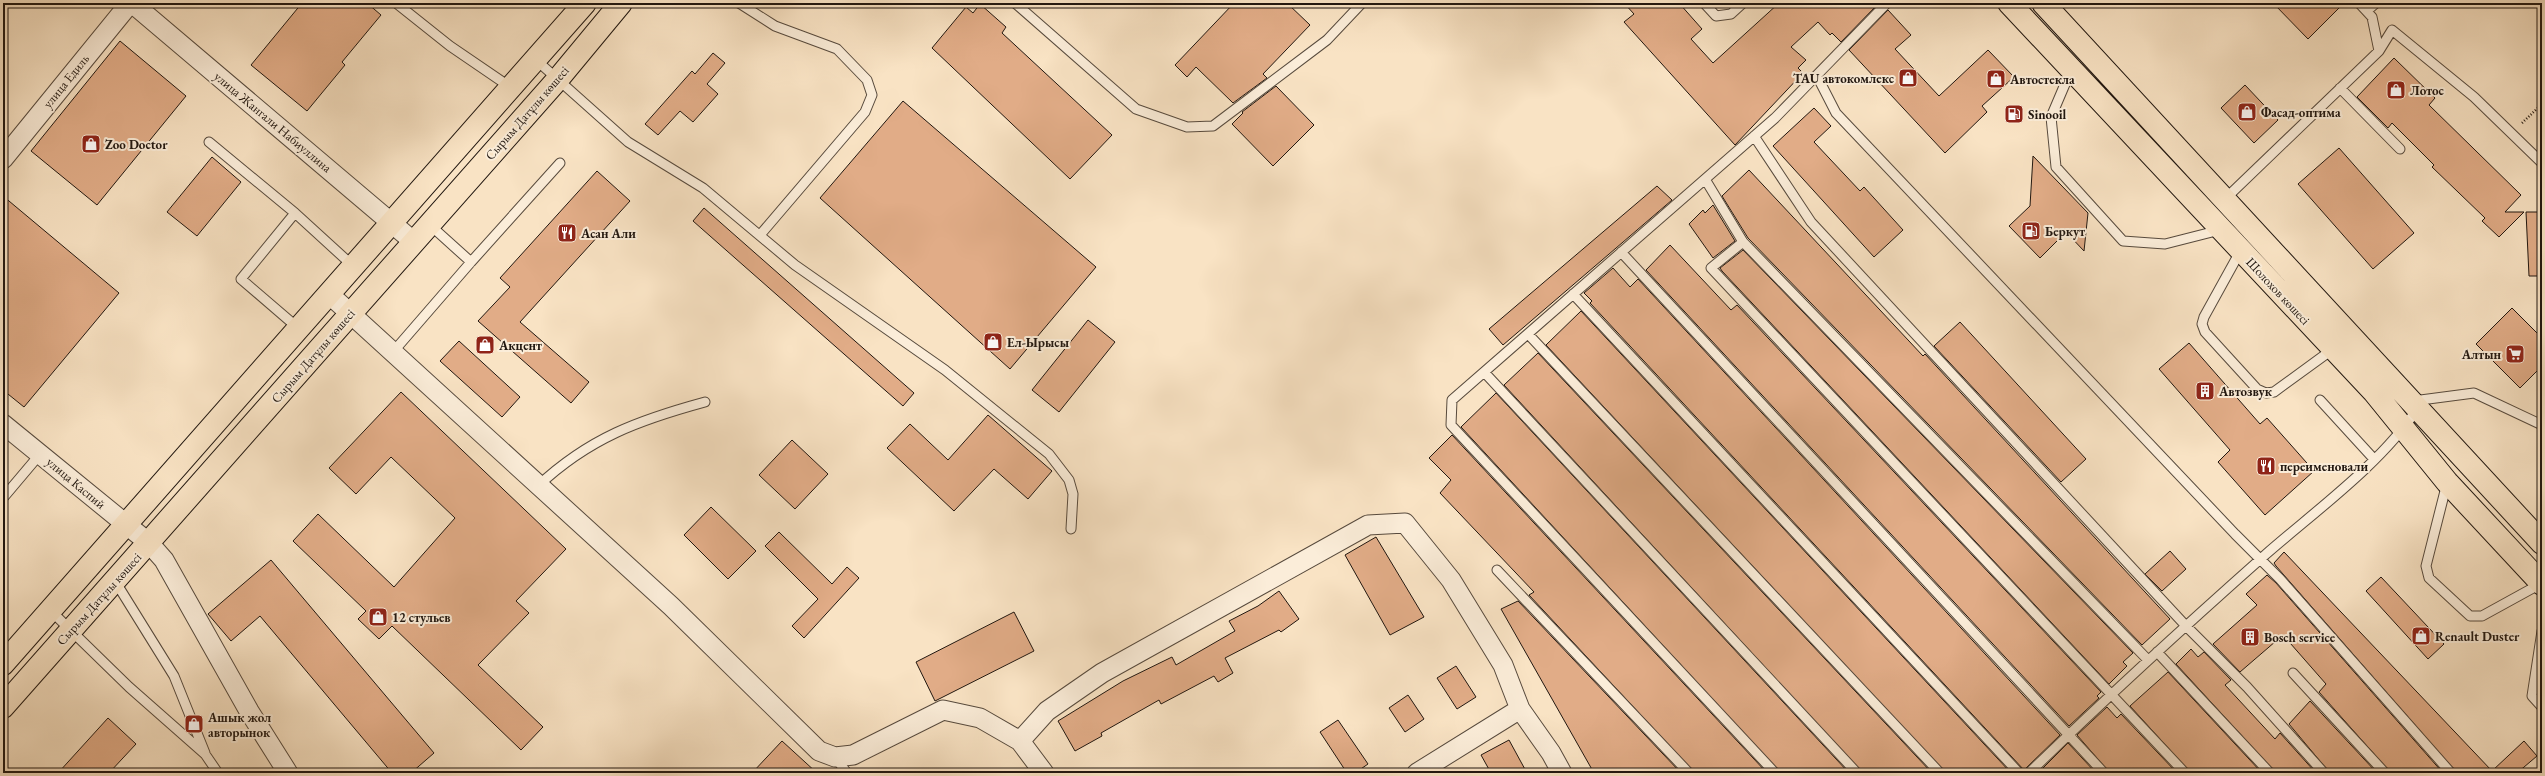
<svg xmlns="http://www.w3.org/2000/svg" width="2545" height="776" viewBox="0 0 2545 776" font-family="'EB Garamond',serif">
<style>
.building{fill:#e1ac87;stroke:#211710}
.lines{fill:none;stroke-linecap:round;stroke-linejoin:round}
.service-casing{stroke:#574a3d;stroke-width:11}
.minor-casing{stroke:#574a3d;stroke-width:21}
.trunk-casing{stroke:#211710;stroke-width:24}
.path{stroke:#211710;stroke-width:2.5;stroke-dasharray:1 2;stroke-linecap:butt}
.service{stroke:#fbedd9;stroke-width:9}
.minor{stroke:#fbedd9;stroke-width:19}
.trunk{stroke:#f9e3c4;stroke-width:22}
.labels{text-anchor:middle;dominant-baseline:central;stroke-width:4;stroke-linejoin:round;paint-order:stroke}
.poi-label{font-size:13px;font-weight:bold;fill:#211710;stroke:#fbedd9;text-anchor:start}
.street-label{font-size:13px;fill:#211710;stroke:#fbedd9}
</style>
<rect width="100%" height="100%" fill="#f9e3c4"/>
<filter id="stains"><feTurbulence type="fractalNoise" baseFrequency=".005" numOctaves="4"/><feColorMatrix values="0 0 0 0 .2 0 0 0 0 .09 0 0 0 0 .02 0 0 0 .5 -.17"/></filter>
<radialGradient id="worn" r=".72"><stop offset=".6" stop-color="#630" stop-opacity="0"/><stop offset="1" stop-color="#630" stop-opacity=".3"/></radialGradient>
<path class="building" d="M302 3H367L381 15 342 62 345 65 307 111 251 65Z
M1234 3H1287L1310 25 1263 74 1267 78 1233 103 1196 67 1187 77 1175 65Z
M1624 3H1679L1702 29 1691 39 1713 63 1779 3H1879L1841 42 1832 33 1830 35 1818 22 1791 47 1806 60 1798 68 1803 73 1735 145 1624 22 1634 14Z
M2273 3H2344L2308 39Z
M980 4 1006 27 1002 33 1112 135 1070 179 932 48 966 7 973 13Z
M1888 10 1911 35 1895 49 1939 96 1988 50 2014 77 1982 106 1987 112 1945 153 1849 50Z
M120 41 186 96 97 205 31 151Z
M713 53 725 63 707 84 718 94 693 122 680 111 658 135 645 124 692 71 695 74Z
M2394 58 2435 98 2429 105 2521 195 2505 212H2524L2499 237 2482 221 2485 218 2432 167 2434 165 2392 123 2388 128 2357 97Z
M2245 85 2278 120 2254 143 2221 108Z
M1276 86 1314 125 1273 166 1232 124 1243 113 1242 112Z
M903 101 1096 267 1010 369 820 198Z
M1814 108 1831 126 1814 142 1860 191 1864 187 1903 230 1874 257 1773 146Z
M2339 148 2414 233 2373 269 2298 184Z
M2033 156 2088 213 2084 251 2066 232 2040 258 2009 226 2030 206Z
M212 157 241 182 197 236 167 212Z
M1749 170 1923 356 1925 354 2170 619 2142 645 1748 238 1722 196Z
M597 171 630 201 520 322 589 382 571 403 478 321 510 287 500 278Z
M1657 186 1672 200 1503 345 1489 329Z
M3 196 119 293 24 407 3 390Z
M1713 205 1735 241 1713 258 1689 224 1703 210 1705 213Z
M704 208 914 393 903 406 693 221Z
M2526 212H2542V276H2529Z
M1670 245 1731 310 1737 305 2101 692 2097 696 2099 698 2069 726 1646 270Z
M1743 250 2133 653 2123 662 2127 666 2109 684 1722 271 1720 268Z
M1613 268 1630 287 1638 279 2060 735 2024 770 1590 303 1592 301 1584 293Z
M2512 308 2542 338V366L2520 388 2476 344Z
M1581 311 2011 773H1946L1546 345Z
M1088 320 1115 342 1059 412 1032 390Z
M1960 322 2086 459 2061 482 1934 346Z
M459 341 520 397 502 417 440 361Z
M2189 343 2260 424 2267 418 2314 471 2265 515 2218 462 2230 450 2159 369Z
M1538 353 1932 773H1863L1504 385Z
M401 392 566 549 516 601 529 613 478 665 543 727 521 750 392 626 379 639 358 619 366 611 293 541 318 514 394 587 455 518 391 457 356 494 329 468Z
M1496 393 1849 773H1781L1461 427Z
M988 415 1052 471 1028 499 994 469 954 511 887 448 910 424 948 460Z
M1452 435 1767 773H1695L1529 595 1534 592 1440 493 1451 480 1429 458Z
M792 440 828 474 795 509 759 475Z
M711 507 756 551 728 579 684 535Z
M779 532 832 584 847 567 859 578 804 638 792 626 818 599 765 546Z
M1376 537 1424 617 1390 635 1345 555Z
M2170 551 2186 569 2162 591 2145 574Z
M2284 552 2492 771 2524 741 2537 756 2517 773H2457L2276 566 2274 563Z
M271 560 434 753 411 773H392L260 616 231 641 208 614Z
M2267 575 2276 583 2443 773H2391L2319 692 2326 684 2283 635 2240 672 2213 644 2257 605 2246 594Z
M2381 577 2444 644 2428 659 2366 591Z
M1279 591 1299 619 1281 632 1279 630 1225 658 1233 673 1218 682 1214 676 1161 704 1159 700 1101 733 1102 736 1075 751 1058 721 1123 681 1172 657 1176 665 1235 631 1229 621 1258 606Z
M1518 601 1681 773H1594L1501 609Z
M1014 612 1034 651 935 701 916 662Z
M2191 649 2198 657 2204 652 2231 680 2225 685 2275 739 2280 733 2316 773H2276L2176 664Z
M1456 666 1476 697 1457 709 1437 678Z
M2168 672 2262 773H2191L2130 706Z
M1408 695 1424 719 1405 732 1389 708Z
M2310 701 2377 773H2330L2289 724Z
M2107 707 2117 718 2121 714 2177 773H2110L2077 735Z
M108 718 136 744 109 773H58Z
M1338 720 1368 764 1355 773H1347L1320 732Z
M1509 740 1527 773H1491L1481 755Z
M782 741 817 773H752Z
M2068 743 2096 773H2038Z"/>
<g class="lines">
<defs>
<path id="service" d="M396 3 450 46 510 87
M739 3 775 26 837 49 867 80 872 95 865 112 760 235
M1015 3 1136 109 1187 127 1213 126 1327 40 1362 3
M1704 3 1716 16 1731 14 1743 3
M2359 3 2372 17 2379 51
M2367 11 2376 3
M535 59 628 142 703 188 795 265 945 370 1049 454 1069 480 1073 494 1071 529
M2071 70 2051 117 2056 167 2123 241 2165 244 2220 230
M1817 76 1836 113 2235 534 2280 579 2451 773
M2340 88 2400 149
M1754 136 1811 222 2186 626 2247 687 2324 773
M209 142 295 213
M1705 179 1743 242 1711 268 2185 773
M2224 200 2379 51 2392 30 2474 97 2542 163
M430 225 471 262 560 163
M1743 242 2148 660
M2241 250 2204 317 2202 324 2205 332 2257 389 2266 393 2274 392 2333 349
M1621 252 2104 773
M1573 294 2019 773
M298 328 241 279 295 213 353 266
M1528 334 1940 773
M393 352 471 262
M1484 372 1857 773
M2320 400 2373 458
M2413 401 2474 393 2542 425
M2447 483 2426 566 2429 578 2470 616H2482L2542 583
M538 486C589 438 639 420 705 402
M3 498 41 453
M1497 570 1689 773
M115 581 174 676 205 753
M50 610 129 687 205 754 218 773
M2542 631 2532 696 2542 707
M2157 652 2270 773
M2293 673 2385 773
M835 757 847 773
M1775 773 1451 425 1452 400 1775 118 1887 3
M2029 773C2106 698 2185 626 2265 555 2314 512 2382 463 2417 409"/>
<path id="minor" d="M132 3 414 242
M3 159 130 3
M329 294 671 606 819 751 835 757 853 755 943 710 980 718 1020 741
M3 424 149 543 164 560 249 711 288 773
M1044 773 1020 741 1047 711 1102 673 1368 525 1405 523 1451 580 1503 665 1520 709 1551 753 1562 773
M1417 773 1520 709"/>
<path id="trunk" d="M2009 3 2374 392 2447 482 2542 584
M2043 3 2542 543
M3 664 585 3
M3 707 558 79 621 3"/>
</defs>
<use href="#service" class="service-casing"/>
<use href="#minor" class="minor-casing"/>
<use href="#trunk" class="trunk-casing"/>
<path class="path" d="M2522 123 2542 104"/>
<use href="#service" class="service"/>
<use href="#minor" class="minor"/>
<use href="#trunk" class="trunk"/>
</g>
<defs>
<symbol id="shop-square" viewBox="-11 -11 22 22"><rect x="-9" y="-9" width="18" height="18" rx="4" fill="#8f2418" stroke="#fbedd9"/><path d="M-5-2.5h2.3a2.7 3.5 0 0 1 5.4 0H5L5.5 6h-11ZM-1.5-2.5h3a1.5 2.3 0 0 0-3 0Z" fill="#fff"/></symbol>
<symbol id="fuel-square" viewBox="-11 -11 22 22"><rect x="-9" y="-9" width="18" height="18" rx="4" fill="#8f2418" stroke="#fbedd9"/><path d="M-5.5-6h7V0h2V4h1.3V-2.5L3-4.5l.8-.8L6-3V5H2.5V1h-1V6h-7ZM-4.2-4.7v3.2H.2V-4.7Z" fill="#fff"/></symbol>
<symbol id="restaurant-square" viewBox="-11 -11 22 22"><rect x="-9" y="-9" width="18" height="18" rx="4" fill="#8f2418" stroke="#fbedd9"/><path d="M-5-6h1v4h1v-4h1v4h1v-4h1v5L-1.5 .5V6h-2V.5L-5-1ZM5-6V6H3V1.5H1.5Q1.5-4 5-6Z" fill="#fff"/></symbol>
<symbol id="supermarket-square" viewBox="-11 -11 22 22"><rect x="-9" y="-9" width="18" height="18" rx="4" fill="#8f2418" stroke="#fbedd9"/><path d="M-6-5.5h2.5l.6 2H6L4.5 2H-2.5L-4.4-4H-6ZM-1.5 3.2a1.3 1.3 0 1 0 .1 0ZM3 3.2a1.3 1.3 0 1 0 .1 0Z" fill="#fff"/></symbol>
<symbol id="building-square" viewBox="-11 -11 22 22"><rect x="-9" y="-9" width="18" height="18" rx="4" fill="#8f2418" stroke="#fbedd9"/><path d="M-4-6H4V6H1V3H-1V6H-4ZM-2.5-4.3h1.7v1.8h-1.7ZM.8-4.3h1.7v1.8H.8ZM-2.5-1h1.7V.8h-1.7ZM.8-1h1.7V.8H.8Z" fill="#fff"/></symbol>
</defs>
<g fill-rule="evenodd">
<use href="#shop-square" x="1897" y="67" width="22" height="22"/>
<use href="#shop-square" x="1985" y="68" width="22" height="22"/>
<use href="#shop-square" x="2385" y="79" width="22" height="22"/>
<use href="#shop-square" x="2236" y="101" width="22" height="22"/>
<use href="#fuel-square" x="2003" y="103" width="22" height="22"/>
<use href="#shop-square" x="80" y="133" width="22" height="22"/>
<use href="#fuel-square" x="2020" y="220" width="22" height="22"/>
<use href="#restaurant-square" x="556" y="222" width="22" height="22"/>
<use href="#shop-square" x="982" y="331" width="22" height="22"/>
<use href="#shop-square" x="474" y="334" width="22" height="22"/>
<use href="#supermarket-square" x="2504" y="343" width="22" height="22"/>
<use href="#building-square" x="2194" y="380" width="22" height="22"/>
<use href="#restaurant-square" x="2255" y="455" width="22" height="22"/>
<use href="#shop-square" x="367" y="606" width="22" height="22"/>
<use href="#shop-square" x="2410" y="625" width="22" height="22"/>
<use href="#building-square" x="2239" y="626" width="22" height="22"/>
<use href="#shop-square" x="183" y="713" width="22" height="22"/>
</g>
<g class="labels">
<g class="poi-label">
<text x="1894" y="78" text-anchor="end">TAU автокомлекс</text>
<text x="2010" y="79">Автостекла</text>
<text x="2410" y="90">Лотос</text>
<text x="2261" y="112">Фасад-оптима</text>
<text x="2028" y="114">Sinooil</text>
<text x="105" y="144">Zoo Doctor</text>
<text x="2045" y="231">Беркут</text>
<text x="581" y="233">Асан Али</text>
<text x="1007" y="342">Ел-Ырысы</text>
<text x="499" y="345">Акцент</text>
<text x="2501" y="354" text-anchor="end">Алтын</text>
<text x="2219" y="391">Автозвук</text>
<text x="2280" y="466">переименовали</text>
<text x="392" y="617">12 стульев</text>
<text x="2435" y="636">Renault Duster</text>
<text x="2264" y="637">Bosch service</text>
<text x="208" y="717">Ашык жол<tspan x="208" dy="15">авторынок</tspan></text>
</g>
<g class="street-label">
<text transform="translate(66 81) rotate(-51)">улица Едиль</text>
<text transform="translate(527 113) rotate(-49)">Сырым Датұлы көшесі</text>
<text transform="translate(273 122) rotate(40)">улица Жангали Набиуллина</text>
<text transform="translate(2278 291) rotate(47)">Шолохов көшесі</text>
<text transform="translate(313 356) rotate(-49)">Сырым Датұлы көшесі</text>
<text transform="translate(76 483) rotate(40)">улица Каспий</text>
<text transform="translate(99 599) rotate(-48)">Сырым Датұлы көшесі</text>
</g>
</g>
<rect width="2545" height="776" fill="none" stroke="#f9e3c4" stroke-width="16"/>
<rect x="4" y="4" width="2537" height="768" fill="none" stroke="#211710" stroke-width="2"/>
<rect x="8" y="8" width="2529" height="760" fill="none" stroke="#211710"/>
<rect width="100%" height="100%" filter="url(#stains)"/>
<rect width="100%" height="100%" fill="url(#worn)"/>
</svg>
